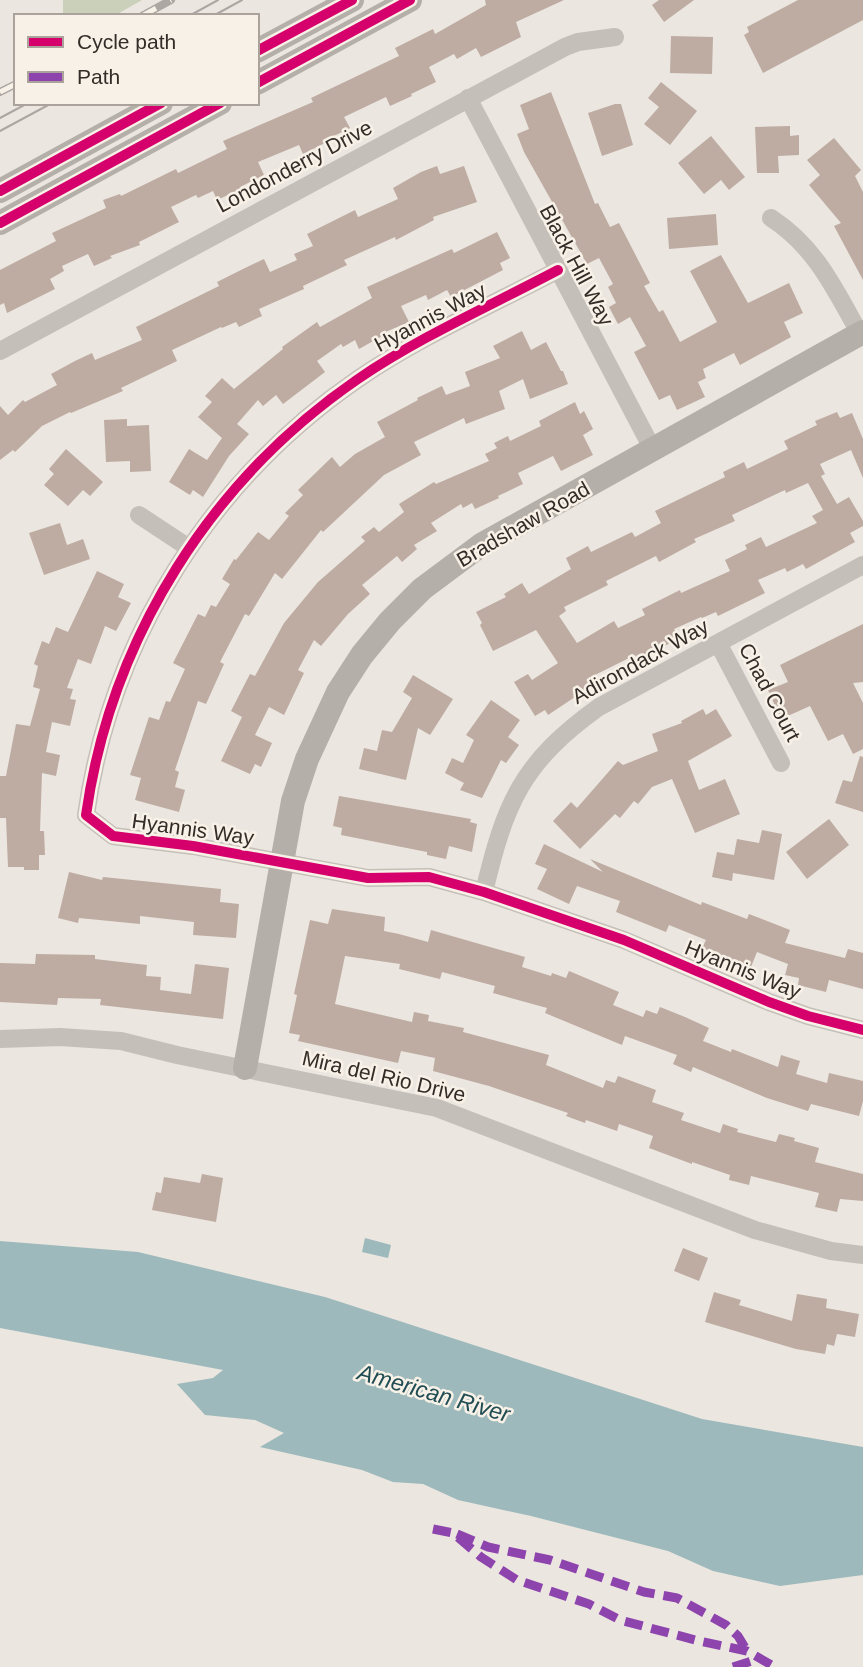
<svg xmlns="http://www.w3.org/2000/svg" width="863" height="1667" viewBox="0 0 863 1667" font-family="Arial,sans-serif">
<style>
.green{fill:#cbd0bb}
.water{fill:#9db9bb}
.building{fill:#beaca2;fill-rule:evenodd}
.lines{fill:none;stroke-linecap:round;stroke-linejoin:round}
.street{stroke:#c4bfb9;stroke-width:18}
.secondary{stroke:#b5afa9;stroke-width:24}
.tram{stroke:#aca7a3;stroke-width:2}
.rail-casing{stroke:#aca7a3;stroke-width:8}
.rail{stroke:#f8f1e7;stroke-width:5;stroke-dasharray:16;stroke-linecap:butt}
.quiet{stroke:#8e44ad;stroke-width:9;stroke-dasharray:18 9;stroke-linecap:butt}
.cycleway-casing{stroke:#f8f1e7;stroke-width:15}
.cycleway{stroke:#d6006c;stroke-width:10}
.labels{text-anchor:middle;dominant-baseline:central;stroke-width:5;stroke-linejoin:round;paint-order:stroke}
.street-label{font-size:21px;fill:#342c28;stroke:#f8f1e7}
.water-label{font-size:23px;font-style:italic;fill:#204c53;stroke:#f8f1e7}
</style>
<rect width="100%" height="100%" fill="#ebe6e0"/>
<path class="green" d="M63 0H142L114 16H63Z"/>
<path class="water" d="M365 1238 391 1245 388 1258 362 1252Z
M0 1241 138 1252 325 1297 702 1419 863 1447V1575L780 1586 713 1571 668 1551 531 1516 458 1500 423 1484 393 1482 362 1470 260 1447 284 1433 255 1420 205 1415 177 1384 213 1378 223 1370 0 1328Z"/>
<path class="building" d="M485 0H564L516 22 521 37 481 57 476 48 457 59 454 54 429 67 436 82 411 94 412 96 390 106 386 97 344 117 350 128 326 140 327 142 303 154 299 145 258 162 264 175 240 187 241 189 217 200 213 191 198 198 196 195 171 207 179 222 139 242 140 245 110 256 112 258 94 266 88 254 62 266 64 271 50 279 55 289 7 313 4 303 0 305V270L56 241 52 233 106 208 103 200 120 194 121 196 176 169 178 173 227 149 223 141 313 102 311 98 399 56 395 48 433 29 435 34 486 5Z
M659 0H694L664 22 652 5Z
M798 0H863V20L763 73 744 35 749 32 747 27Z
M671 36 713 37 712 74 670 73Z
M661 82 697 111 670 145 644 124 659 107 648 98Z
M551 92 595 204 598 203 610 227 619 223 650 283 644 286 659 312 663 310 680 342 717 322 690 271 721 255 748 303 789 283 803 313 784 322 791 337 740 365 734 353 703 369 706 378 698 382 705 397 677 410 670 395 659 400 634 352 646 346 630 317 618 324 609 307 616 303 608 287 613 284 599 258 587 264 524 152 517 134 529 129 520 105Z
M615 104H621L633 145 602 156 588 113Z
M790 126V136L799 135V155L778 156 779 173H757L755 127Z
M711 136 745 177 729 190 721 180 704 194 678 163Z
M834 138 861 170 855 176 863 192V280L834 226 841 223 809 185 820 175 807 160Z
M437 166 440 174 464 166 477 202 433 217 434 220 396 240 395 237 344 260 347 265 303 286 304 289 259 309 262 316 239 327 236 322 222 328 221 327 172 350 177 361 121 388 123 391 71 413 70 412 42 426 15 452 13 450 0 460V406L8 415 23 400 25 402 57 385 51 374 75 361 92 353 95 360 142 340 136 327 219 286 217 282 245 268 264 259 270 272 297 260 294 254 313 246 307 234 355 210 358 217 398 199 393 188 421 172Z
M716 214 718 245 669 249 667 218Z
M497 232 510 258 500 263 503 270 451 297 447 290 428 300 426 295 401 306 409 322 383 333 384 335 359 349 355 340 343 347 341 344 317 361 325 372 283 404 276 395 263 406 258 400 237 424 249 434 229 456 203 497 193 490 190 495 169 482 189 449 207 460 222 438 198 417 212 402 205 396 222 378 234 389 283 349 282 347 317 322 320 327 372 298 367 287 452 249 454 253Z
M522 331 531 350 546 342 561 371H563L568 384 530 399 523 379 499 391 505 409 466 424 464 418 414 442 421 455 384 475 323 532 321 530 282 579 275 573 249 616 245 614 220 662 224 664 206 704 198 701 175 770 179 772 175 787 185 790 179 812 135 800 141 778 130 775 149 717 159 720 166 701 170 702 185 669 173 663 198 614 205 617 211 605 216 607 230 584 222 579 234 559 236 560 258 532 269 540 289 516 285 513 303 495 298 490 332 457 340 467 355 454 385 437 377 422 418 400 417 398 442 386 446 395 470 386 465 372 500 358 493 346Z
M575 402 580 414 584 411 593 429 583 435 593 455 561 471 553 456 518 473 523 484 498 496 499 498 475 509 472 503 463 508 461 504 431 523 437 531 414 545 417 549 402 562 397 556 362 585 370 594 348 614 321 646 314 640 298 670 304 673 284 715 269 707 255 735 272 743 261 767 255 764 250 774 221 761 242 717 231 711 250 674 255 676 284 623 318 582 365 541 361 537 374 527 379 532 404 512 399 504 434 482 436 484 489 461 485 454 497 448 494 443 508 436 510 441 541 426 539 421Z
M837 412 840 418 852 413 863 439V478L851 450 820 464 825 474 821 476 837 504 849 497 863 521V526L850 533 855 542 806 569 803 564 787 572 785 568 758 580 765 593 718 616 716 612 702 618 701 617 674 629 679 638 638 661 635 655 595 675 599 681 548 715 545 710 535 716 514 682 528 674 532 680 558 663 536 630 493 651 480 625 482 623 476 612 506 597 504 594 522 583 529 594 571 569 566 558 588 546 591 552 632 532 635 537 661 523 655 511 725 477 723 472 744 462 747 469 788 449 784 441 817 425 815 421ZM808 483 823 510 812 516 817 523 766 547 761 537 745 545 747 549 725 560 730 571 681 593 680 590 642 609 645 615 618 628 614 621 577 643 559 616 566 611 564 607 608 585 606 581 656 556 659 562 696 542 694 539 735 521 732 515 785 490 786 493Z
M127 419V426L149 425 151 471 130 472V461L106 462 104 420Z
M66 449 103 482 90 496 83 490 68 506 44 485 54 474 49 469Z
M60 523 67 545 83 539 90 559 44 575 29 533Z
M97 571 124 584 118 597 131 603 116 631 105 626 91 664 78 659 67 688 73 689 70 699 76 700 70 726 52 722 46 752 60 755 56 776 42 773 40 831H44L45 855H39V870H24V867H8L6 818H0V776H6L16 724 30 726 40 689 33 687 38 666 34 664 42 641 49 644 56 627 68 632Z
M863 624V682L853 683 863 703V749L853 754 843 734 828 741 810 706 781 719 768 690 788 682 780 665Z
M413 675 453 699 430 735 418 728 406 780 359 769 364 748 377 751 382 730 392 732 412 698 403 692Z
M491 700 520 720 508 737 519 745 506 763 501 760 482 798 460 790 464 783 445 773 452 758 463 763 474 740 466 735Z
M703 709 706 715 716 709 732 736 688 761 699 790 725 779 740 814 695 833 672 779 652 787 638 804 634 801 620 818 615 814 580 849 553 821 571 802 577 808 618 761 623 765 658 751 652 734 682 723 681 721Z
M860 756 863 757V812L835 803 843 780 852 782Z
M339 796 471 819 470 822 477 824 472 852 449 846 446 859 427 855V852L341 835 342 828 333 826Z
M829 819 849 845 807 879 786 852Z
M762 830 782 834 774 880 733 873 732 881 712 877 717 852 734 855 737 839 759 843Z
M544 844 603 872 590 859 701 905 702 902 747 919 749 914 790 930 785 943 845 958 848 949 863 953V989L829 980 826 992 798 985 799 978 785 975 788 964 757 952 751 967 702 948 706 940 669 925 666 932 616 912 620 901 577 886 569 904 537 889 547 869 535 864Z
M69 872 102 880 103 877 221 889 220 902 239 904 236 938 193 935 194 922 140 916V924L79 918 78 923 58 918Z
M332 909 385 917 384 931 399 934 428 942 431 930 525 957 522 967 551 976 552 973 566 978 569 971 619 992 613 1005 643 1017 646 1010 657 1014 660 1007 685 1017 709 1028 703 1041 731 1052 732 1049 778 1067 781 1055 800 1061 796 1074 827 1083 829 1073 863 1081V1101L859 1116 811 1104 808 1111 767 1098 693 1067 691 1072 673 1064 677 1055 625 1036 622 1045 545 1013 547 1008 493 993 495 986 442 972 440 979 399 969 400 964 345 956 335 1004 412 1022 414 1012 429 1015 428 1021 464 1028 463 1032 549 1055 546 1065 603 1088 606 1080 615 1083 618 1076 656 1090 652 1102 684 1113 681 1120 720 1133 723 1124 738 1129 737 1132 776 1142 779 1134 795 1138 794 1141 819 1148 815 1162 863 1174V1201L840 1199 837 1212 815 1207 819 1193 751 1176 749 1185 729 1180 730 1175 692 1162V1164L649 1148 653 1136 619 1124 617 1131 586 1120 585 1123 566 1116 568 1113 489 1086 433 1071 435 1058 401 1051 398 1063 298 1041 300 1035 289 1033 297 995 294 994 310 920 328 924Z
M36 954 95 955V959L147 965 146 976 161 977 160 990 191 994 195 964 229 968 223 1019 100 1005 101 999 58 998 57 1005 0 1002V963L35 964Z
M202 1174 223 1178 216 1222 152 1210 156 1192 161 1193 164 1177 200 1183Z
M683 1248 708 1258 699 1281 674 1271Z
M714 1292 741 1300 739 1305 792 1321 797 1294 827 1299 826 1308 859 1314 855 1337 837 1334 834 1346 827 1344 825 1354 796 1349 705 1322Z"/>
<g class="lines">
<path class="street" d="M468 98 653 450
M771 218C816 247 835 290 860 334
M558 270C492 305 419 337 358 379 211 480 111 638 86 815L113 836 193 846 368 878 429 877 484 892 624 940 769 1002 808 1016 863 1030
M0 351 565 47 578 42 615 37
M139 515 189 548
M718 643 781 763
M484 892C505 803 522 762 599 707L863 565
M0 1039 60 1037 121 1041 177 1055 437 1108 755 1230 831 1251 863 1255"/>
<path class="secondary" d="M257 51 352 0
M257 83 410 0
M0 191 161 103
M0 223 220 103
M245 1068 293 801 307 759 338 692 362 655 390 621 422 589 481 545 863 332"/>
<path class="tram" d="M189 16 218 0
M213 16 242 0
M0 118 28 103
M0 131 52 103"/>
<defs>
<path id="rail" d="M142 16 171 0
M0 92 16 84"/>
</defs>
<use href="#rail" class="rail-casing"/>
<use href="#rail" class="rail"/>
<path class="quiet" d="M433 1529 453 1533 481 1557 517 1580 589 1604 620 1620 699 1641 747 1651 775 1667
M457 1534 488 1547 550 1560 644 1592 677 1598 726 1625 738 1636 747 1651
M733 1667 761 1658"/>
<defs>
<path id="cycleway" d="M257 51 352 0
M257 83 410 0
M0 191 161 103
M0 223 220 103
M558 270C492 305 419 337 358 379 211 480 111 638 86 815L113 836 193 846 368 878 429 877 484 892 624 940 769 1002 808 1016 863 1030"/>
</defs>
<use href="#cycleway" class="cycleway-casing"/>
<use href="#cycleway" class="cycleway"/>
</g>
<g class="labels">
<g class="street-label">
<text transform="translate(294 166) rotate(-28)">Londonderry Drive</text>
<text transform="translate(577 265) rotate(62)">Black Hill Way</text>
<text transform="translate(430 317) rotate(-28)">Hyannis Way</text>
<text transform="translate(523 524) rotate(-30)">Bradshaw Road</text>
<text transform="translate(640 661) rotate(-29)">Adirondack Way</text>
<text transform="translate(770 692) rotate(62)">Chad Court</text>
<text transform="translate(193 829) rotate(8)">Hyannis Way</text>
<text transform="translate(743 969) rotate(22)">Hyannis Way</text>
<text transform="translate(384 1076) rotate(13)">Mira del Rio Drive</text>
</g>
<g class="water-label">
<text transform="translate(434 1393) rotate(16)">American River</text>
</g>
</g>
<rect x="14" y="14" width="245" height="91" fill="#f8f1e7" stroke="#aaa29b" stroke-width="2"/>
<rect x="28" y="37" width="35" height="10" fill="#d6006c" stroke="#aaa29b" stroke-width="2"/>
<text x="77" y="49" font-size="21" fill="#342c28">Cycle path</text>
<rect x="28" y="72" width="35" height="10" fill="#8e44ad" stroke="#aaa29b" stroke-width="2"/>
<text x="77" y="84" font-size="21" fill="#342c28">Path</text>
</svg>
